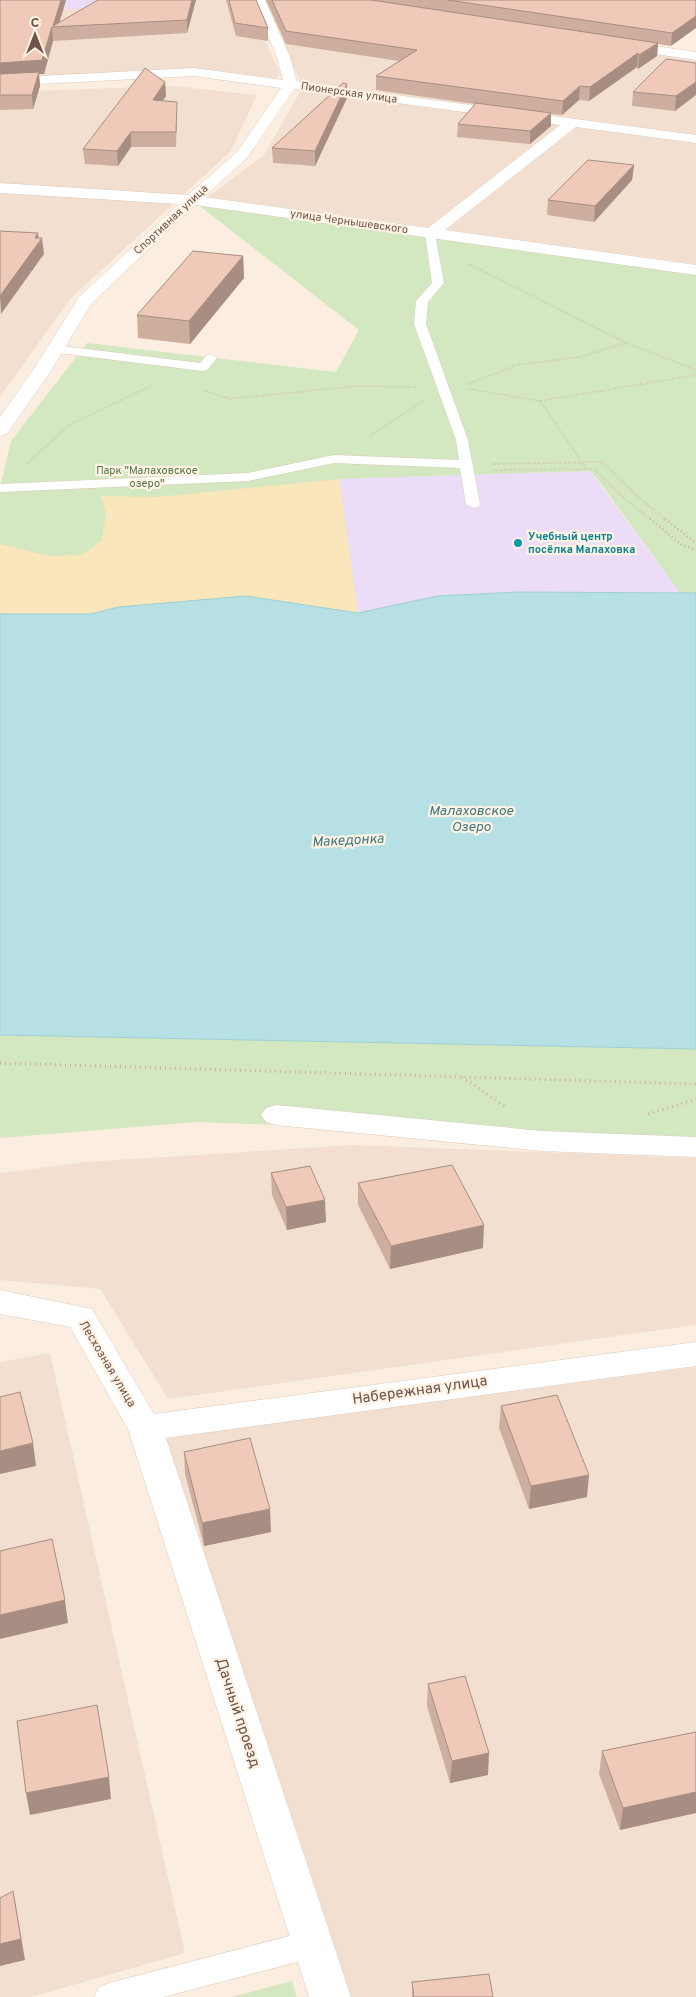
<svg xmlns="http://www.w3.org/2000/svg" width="696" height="1997" viewBox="0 0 696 1997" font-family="Overpass,sans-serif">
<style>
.residential{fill:#f2dfcf}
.education{fill:#ebddf7}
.green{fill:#d3e7c0}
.sand{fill:#f9e7bb}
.water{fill:#b6e0e3;stroke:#9cd0d4}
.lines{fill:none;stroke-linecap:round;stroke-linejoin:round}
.lane-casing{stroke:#decabc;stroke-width:1}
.street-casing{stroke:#decabc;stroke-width:1}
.path-far2{stroke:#d3ae9d;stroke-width:2;stroke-dasharray:0.5 2;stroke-linecap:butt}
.path-far1{stroke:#d3ae9d;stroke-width:2.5;stroke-dasharray:1 3;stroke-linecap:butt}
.path{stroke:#d3ae9d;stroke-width:3;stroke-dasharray:1 4;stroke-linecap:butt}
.lane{fill:#fff;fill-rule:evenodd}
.street{fill:#fff;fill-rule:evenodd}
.wall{fill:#ceae9f}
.shaded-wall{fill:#a78d82}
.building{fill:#efcab9;stroke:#a78d82}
.culture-dot{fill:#0f9aa8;stroke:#fef3e5;stroke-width:2}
.labels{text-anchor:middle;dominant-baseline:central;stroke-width:4.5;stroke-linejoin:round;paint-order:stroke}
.far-street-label{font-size:11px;fill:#705449;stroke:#fef3e5}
.far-park-label{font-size:11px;fill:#547642;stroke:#fef3e5}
.far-culture-label{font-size:11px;font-weight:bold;fill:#0d838f;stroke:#fef3e5;text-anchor:start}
.street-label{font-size:12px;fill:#705449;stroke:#fef3e5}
.water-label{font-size:14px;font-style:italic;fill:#40777c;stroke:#fef3e5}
.near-street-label{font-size:15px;fill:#705449;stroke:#fef3e5}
</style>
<rect width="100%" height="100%" fill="#fbeee0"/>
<path class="residential" d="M98 0H248L280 74 274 80 194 68 0 80V11Z
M265 0H310L696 60V135L300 82Z
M174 86 257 95 231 151 71 298 0 397V92Z
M301 90 696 142V264L208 197 264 155Z
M353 1145 696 1158V1325L168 1399 100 1289 0 1280V1173L86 1162Z
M50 1353 185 1953 31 1997H0V1362Z
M696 1367V1997H347L160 1438Z"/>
<path class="education" d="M0 0H98L97 8 0 11Z
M590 471 680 593 518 592 438 596 358 613 339 479Z"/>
<path class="green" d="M192 200 696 270V593H680L601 484 590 471 339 479 358 613 112 609 91 614H0V488L11 441 87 343 336 372 359 330Z
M0 1035 696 1049V1140L197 1122 0 1138Z
M292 1981 297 1997H231Z"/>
<path class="sand" d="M339 479 358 613 246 596 118 607 91 614H0V544L50 556 82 555 102 540 106 514 101 496 157 497Z"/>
<path class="water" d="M518 592 696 593V1049L0 1035V614H91L118 607 246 596 358 613 437 596Z"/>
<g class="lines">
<defs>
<path id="lane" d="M430 231 435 234 444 283 428 302 426 324 468 440 480 504 478 507 473 508 466 504 460 468 334 463 248 481 0 492V484L248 473 334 455 459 460 456 440 414 324 416 301 432 283 425 234Z
M54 345 200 363 207 355 211 354 217 358 207 370 203 371 50 352 48 349 50 346Z
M313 1930 323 1934 327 1944 323 1954 313 1958 163 1997H94L99 1987 109 1983Z"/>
<path id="street" d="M253 0H265L290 57 297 82 696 135V143L576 127 445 230 696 265V275L195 205 91 304 51 371 7 434 0 436V417L33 370 79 297 179 204 0 193V183L188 195 237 152 281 88 194 76 0 86V78L194 68 283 80 277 57ZM294 89 560 125 428 228 204 197 247 158Z
M621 41 696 52V60L616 48 615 45Z
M276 1105 542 1131 696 1137V1157L542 1151 276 1125 266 1122 261 1115 266 1108Z
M0 1290 92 1309 154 1414 696 1342V1366L166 1438 351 1997H309L128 1429 70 1327 0 1314Z"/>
</defs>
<use href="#lane" class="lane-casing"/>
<use href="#street" class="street-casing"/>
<path class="path-far2" d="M469 264 627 343 696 370
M468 384 517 365 580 357 625 343
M470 389 540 401 696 375
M205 391 230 399 358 386 416 387
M540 401 586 468
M370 436 423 401
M28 463 69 425 153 385
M493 464 602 462 638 497 666 520
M494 470 594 469 625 499 651 520"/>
<path class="path-far1" d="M650 519 682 545 696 550
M665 519 696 543"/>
<path class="path" d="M0 1063 696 1084
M462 1077 506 1107
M648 1114 696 1099"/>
<use href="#lane" class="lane"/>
<use href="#street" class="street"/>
</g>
<path class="wall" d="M0 0H66L59 23 196 0 187 33 53 41 44 74H39L40 86 33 109 0 110Z
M226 0H256L268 28V41L236 36Z
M266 0H696L671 46 658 44 657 56 638 69 637 67 589 101 579 100 562 115 551 114V126L530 144 457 137 458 124 475 104 376 90V76L399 61 286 44Z
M696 63 675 111 632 106 633 92Z
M165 82 166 96 163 101 177 117 176 147H131L118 166 85 164 83 149Z
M347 98 315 166 273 163 272 148Z
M634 165 632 180 594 222 547 215 548 200Z
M243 256 244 278 190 344 138 338 137 315Z
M271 1173 326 1222 287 1230 272 1195Z
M358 1183 483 1248 390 1269 358 1205Z
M501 1406 587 1497 529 1509 499 1428Z
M184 1452 271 1532 204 1546 185 1474Z
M428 1684 488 1775 450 1783 427 1706Z
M696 1732 620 1830 599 1774 602 1751Z
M412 1982 493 1997H412Z"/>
<path class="shaded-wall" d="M61 0H66L58 27H53Z
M192 0H196L187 33V20Z
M696 16V28L671 46 672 33Z
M52 27 53 41 44 74H39L40 86 33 109 32 95 0 77V63Z
M658 43 657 56 638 69 639 55Z
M638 53 637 67 589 101 590 87Z
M165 82 166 96 153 114V100Z
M696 82V95L675 111 676 96Z
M347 84V98L315 166V151Z
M580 86 579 100 562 115 563 101Z
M551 113V126L530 144V131Z
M131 132V147L118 166 117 151Z
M634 165 632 180 594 222 595 206Z
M38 233 39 243 42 238 44 254 1 314 0 296Z
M243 256 244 278 190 344 189 321Z
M325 1200 326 1222 287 1230 286 1207Z
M484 1225 483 1248 390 1269 391 1246Z
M33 1443 36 1466 0 1474V1451Z
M589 1475 587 1497 529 1509 531 1486Z
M270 1509 271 1532 204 1546 202 1523Z
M65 1600 68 1623 0 1639V1615Z
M489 1753 488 1775 450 1783 452 1761Z
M109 1777 111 1799 30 1815 26 1793Z
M696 1792V1813L620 1830 623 1808Z
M13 1891 25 1960 0 1966V1944Z"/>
<path class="building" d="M0 0H61L53 26 98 0H192L187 20 52 27 42 60 0 63Z
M229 0H256L268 28 235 23Z
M272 0H371L658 43 639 55 638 53 590 87 580 86 563 101 376 76 417 50 286 31Z
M448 0H696V16L672 33Z
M666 59 696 63V82L676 96 633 92Z
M145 68 165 82 153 100 177 102 176 132H131L117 151 83 149Z
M39 72 32 95H0V74Z
M343 83 347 84 315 151 272 148Z
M476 103 551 113 530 131 458 124Z
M588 160 634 165 595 206 548 200Z
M0 231 38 233 35 238H42L0 296Z
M193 251 243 256 189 321 137 315Z
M452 1165 484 1225 391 1246 358 1183Z
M310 1166 325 1200 286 1207 271 1173Z
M20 1392 33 1443 0 1451V1397Z
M557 1395 589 1475 531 1486 501 1406Z
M250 1438 270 1509 202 1523 184 1452Z
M52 1539 65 1600 0 1615V1551Z
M465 1676 489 1753 452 1761 428 1684Z
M97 1705 109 1777 26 1793 17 1721Z
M696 1732V1792L623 1808 602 1751Z
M13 1891 21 1939 0 1944V1898Z
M489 1974 493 1997H414L412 1982Z"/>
<circle class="culture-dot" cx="518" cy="543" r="5"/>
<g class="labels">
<g class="far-street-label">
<text transform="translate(349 93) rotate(8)">Пионерская улица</text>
<text transform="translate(171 220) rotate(-43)">Спортивная улица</text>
<text transform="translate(349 222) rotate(8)">улица Чернышевского</text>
</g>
<g class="far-park-label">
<text x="147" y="471">Парк "Малаховское<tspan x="147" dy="13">озеро"</tspan></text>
</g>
<g class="far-culture-label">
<text x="528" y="537">Учебный центр<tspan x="528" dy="13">посёлка Малаховка</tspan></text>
</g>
<g class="street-label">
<text transform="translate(107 1364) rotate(59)">Лесхозная улица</text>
</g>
<g class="water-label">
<text x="471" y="811">Малаховское<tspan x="471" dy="16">Озеро</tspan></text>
<text transform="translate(348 841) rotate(-3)">Македонка</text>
</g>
<g class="near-street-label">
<text transform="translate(420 1391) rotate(-8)">Набережная улица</text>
<text transform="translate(237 1713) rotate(72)">Дачный проезд</text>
</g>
</g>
<g transform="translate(35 35)" stroke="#fef3e5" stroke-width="4" paint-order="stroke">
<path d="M0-4L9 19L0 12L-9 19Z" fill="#705449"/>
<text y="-8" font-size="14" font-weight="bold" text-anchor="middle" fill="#705449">С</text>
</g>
</svg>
